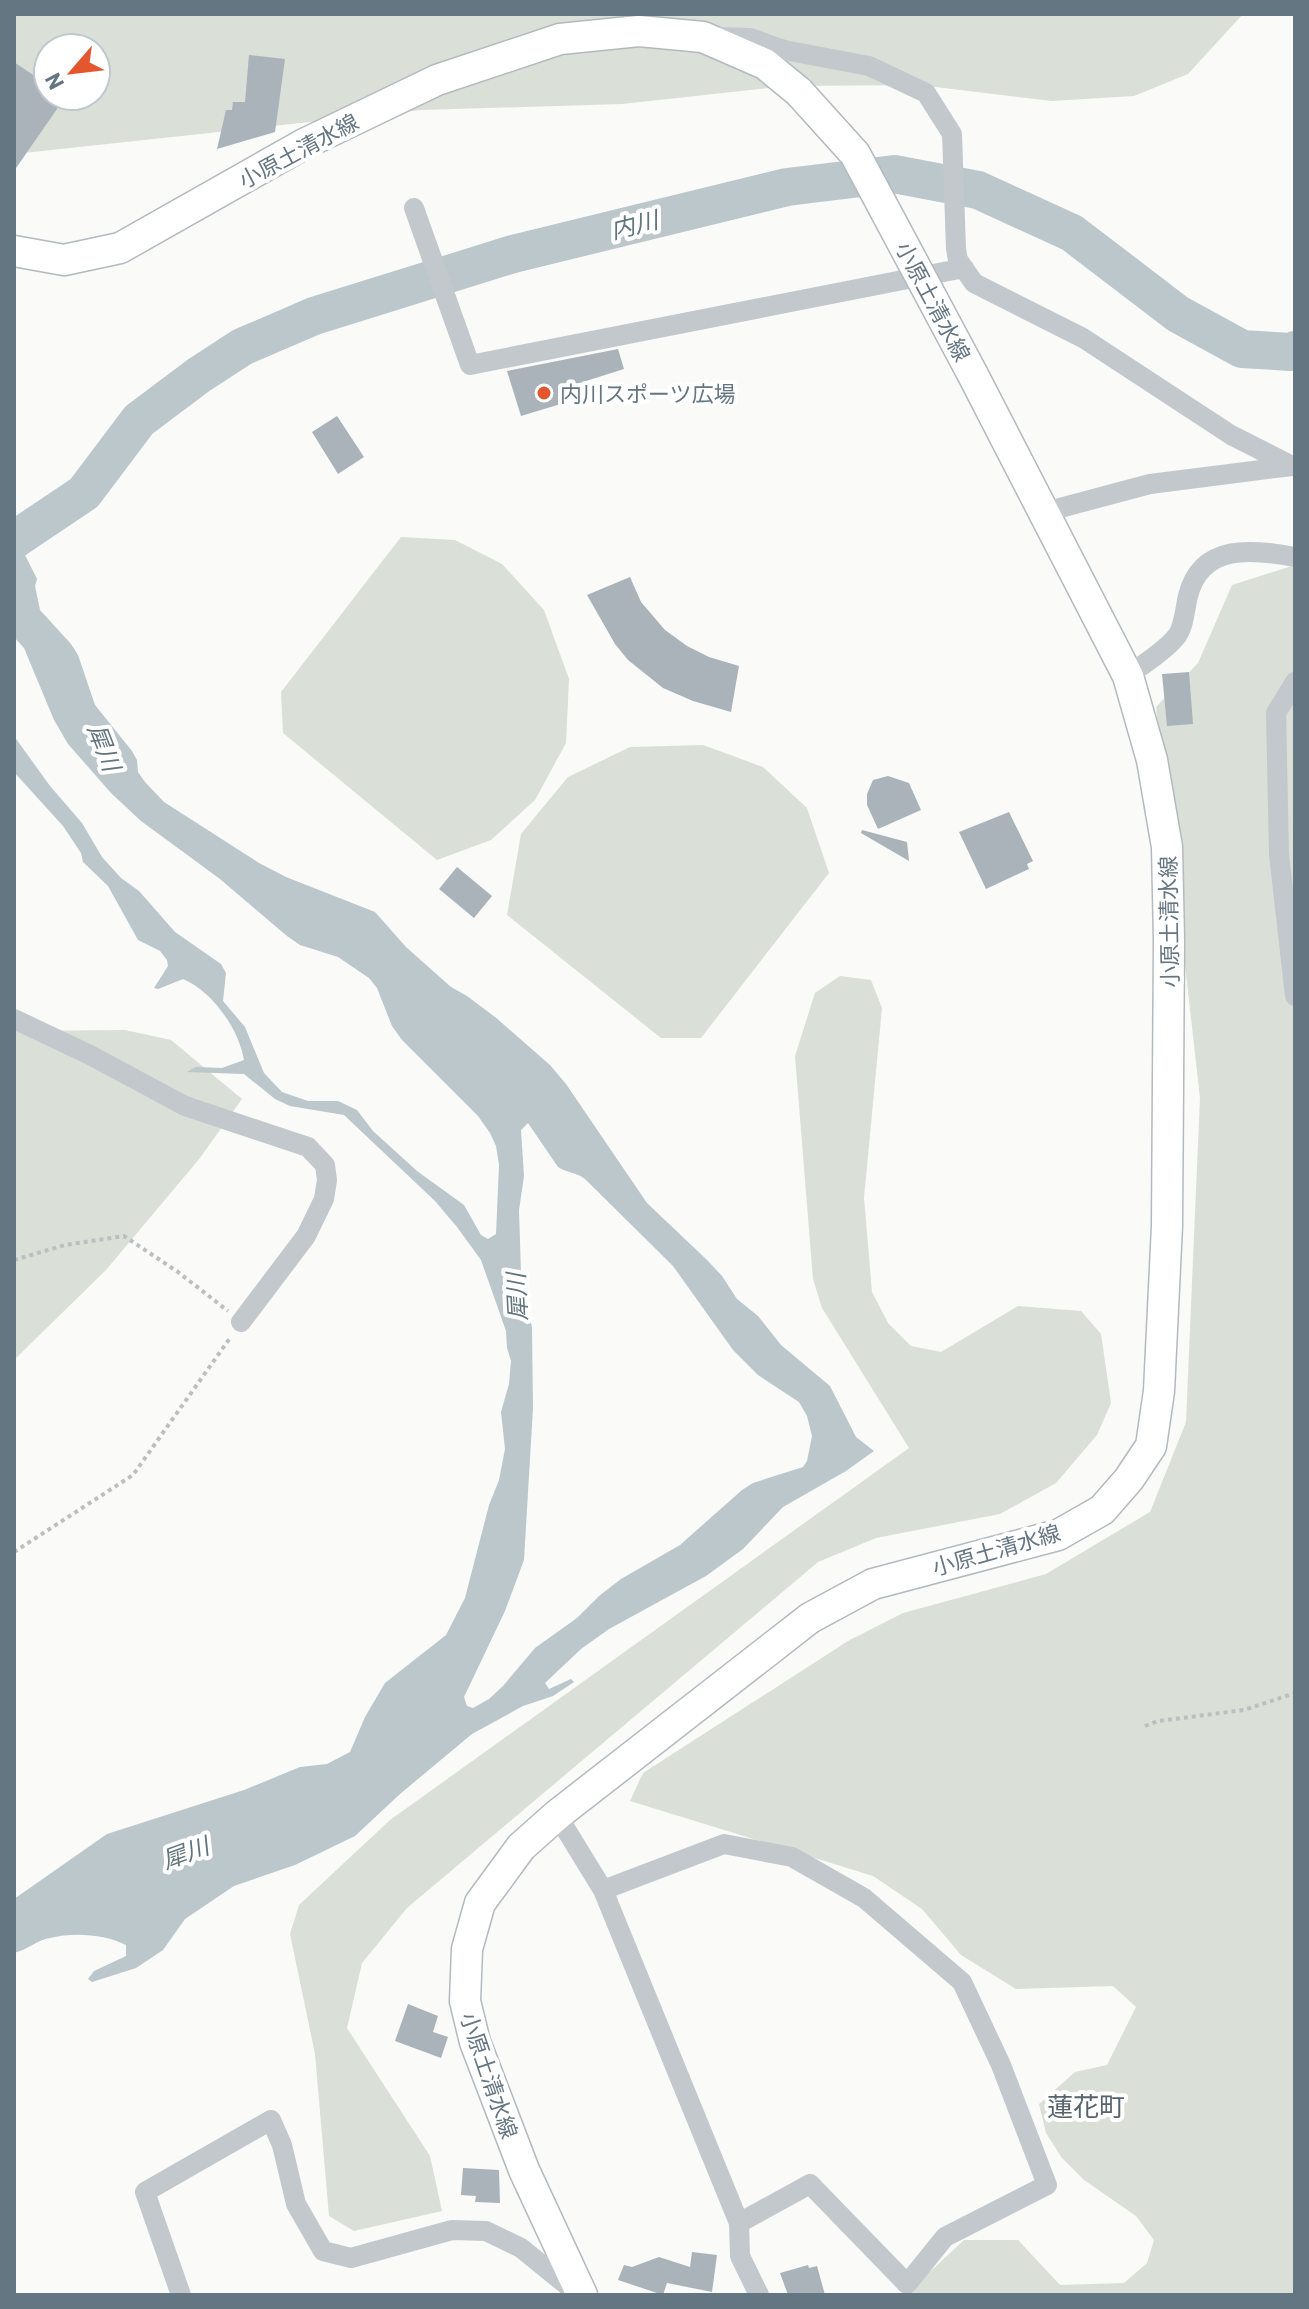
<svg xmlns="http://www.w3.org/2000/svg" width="1309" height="2309" viewBox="0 0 1309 2309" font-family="Barlow,'Noto Sans JP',sans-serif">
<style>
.green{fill:#dadfd7;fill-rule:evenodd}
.water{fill:#bbc7cb;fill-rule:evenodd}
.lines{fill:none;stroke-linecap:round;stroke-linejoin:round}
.river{stroke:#bbc7cb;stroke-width:38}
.building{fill:#aab3b9}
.secondary-casing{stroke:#b3babf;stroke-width:33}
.path{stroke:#bbbfc2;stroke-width:4;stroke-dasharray:4 4;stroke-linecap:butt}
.minor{stroke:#c3c8cc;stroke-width:20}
.secondary{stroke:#fff;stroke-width:30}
.secondary-bridge-casing{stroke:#b3babf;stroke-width:33;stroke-linecap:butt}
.secondary-bridge{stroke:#fff;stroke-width:30}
.poi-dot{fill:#e4572e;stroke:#fff;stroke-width:3}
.labels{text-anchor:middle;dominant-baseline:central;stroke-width:8;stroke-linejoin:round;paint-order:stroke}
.street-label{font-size:22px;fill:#657683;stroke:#fff}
.poi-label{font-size:22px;fill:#657683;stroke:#fff;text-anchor:start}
.water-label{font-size:24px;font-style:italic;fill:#60757c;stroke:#fff}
.quarter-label{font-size:26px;fill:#57646e;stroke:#fff}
</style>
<rect width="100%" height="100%" fill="#fafaf8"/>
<path class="green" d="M14 14H1243L1188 74 1134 96 1052 101 919 85 787 86 622 104 422 110 14 154ZM48 48H96V96H48Z
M401 537 455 540 502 564 544 610 569 679 566 743 535 800 491 840 437 860 283 733 281 692Z
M1295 565V2295H905L964 2240H1018L1060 2285 1124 2283 1147 2263 1154 2240 1136 2216 1084 2180 1062 2158 1046 2133 1039 2104 1075 2072 1107 2065 1136 2007 1113 1986 1016 1989 961 1955 922 1909 873 1876 630 1801 643 1773 848 1641 903 1613 1046 1574 1150 1512 1186 1422 1200 1098 1156 707 1198 663 1232 585Z
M703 745 763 767 807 808 829 873 701 1038H661L507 915 521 834 568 777 630 747Z
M840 976 871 980 882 1008 864 1198 872 1292 888 1323 911 1346 941 1352 1018 1306 1081 1311 1101 1334 1111 1403 1097 1435 1056 1483 1000 1514 876 1538 818 1562 407 1908 362 1963 347 2028 430 2156 442 2211 354 2231 329 2216 315 2054 290 1934 299 1905 390 1820 909 1448 822 1308 813 1279 795 1056 815 993Z
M125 1030 171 1040 242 1099 200 1158 106 1270 14 1360V1031Z"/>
<path class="water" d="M14 533 37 579 35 586 40 610 71 644 78 655 95 705 132 751 137 760 138 772 145 782 164 802 259 863 286 877 375 912 406 947 451 987 467 996 495 1017 550 1065 566 1084 647 1203 707 1260 722 1276 737 1299 758 1316 781 1345 830 1386 856 1437 874 1451 846 1471 783 1507 743 1549 706 1576 609 1629 581 1649 545 1683 549 1689 571 1679 574 1682 553 1696 523 1706 472 1734 400 1794 355 1836 295 1865 234 1886 185 1919 163 1950 136 1968 92 1982 88 1979 94 1971 126 1956V1945C105 1934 73 1932 50 1938 37 1940 27 1950 14 1953V1899L107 1834 244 1790 300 1767 327 1764 350 1752 365 1717 385 1683 446 1635 465 1598 489 1505 499 1480 505 1449 501 1412 509 1384 511 1361 507 1348 506 1331 481 1260 457 1227 435 1201 344 1115 290 1106 275 1099 244 1074 187 1072 196 1067 222 1068 244 1060C239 1029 212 991 183 979L158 989 154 988 168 966 167 960 160 951 138 940 108 886 83 862 81 853 63 826 14 772V736L50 786 82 823 102 857 121 878 139 891 175 932 221 964 226 973 223 1001 245 1027 264 1073 282 1092 308 1101H338L357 1110 373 1131 417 1171 464 1205 481 1235 488 1239 496 1234 499 1165 496 1146 490 1133 478 1116 402 1040 392 1026 377 988 369 978 338 957 300 945 287 936 220 879 141 821 111 793 68 744 54 720 24 648 14 637ZM528 1123 558 1167C567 1173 576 1172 585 1179L673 1266 733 1350 758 1375 799 1402 807 1416 812 1436 807 1461 803 1467 753 1483 742 1490 680 1545 621 1579 599 1596 577 1618 535 1648 503 1686 489 1699 473 1708 467 1706 464 1697 505 1611 524 1560 533 1408 532 1328 521 1274 519 1210 524 1176 521 1130Z"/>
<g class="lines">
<path class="river" d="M14 540 84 493 139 420 199 375 242 347 314 316 513 254 787 187 894 174 978 190 1072 233 1178 314 1242 349 1291 352 1295 350"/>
</g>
<path class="building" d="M249 55 285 59 275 132 217 149 226 110H232L233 102H245Z
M14 62 48 85V96H66L14 171Z
M618 349 624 369 570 386 574 400 521 416 507 371Z
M337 416 364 457 338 474 312 432Z
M630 577 641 602 665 630 687 646 709 657 739 666 731 712 693 701 663 688 628 660 615 644 587 595Z
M1189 672 1193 724 1167 726 1162 674Z
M888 776 909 783 921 810 878 829 867 805V794L873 780Z
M1009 812 1033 861 1027 864 1029 869 986 889 959 832Z
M862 830 907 842 909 861 861 833Z
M457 867 492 896 474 918 439 889Z
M408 2004 438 2016 433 2032 448 2037 441 2058 395 2041Z
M463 2168 499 2170 500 2203 475 2202 476 2196 461 2195Z
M692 2252 717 2255 712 2292 667 2283 663 2295 618 2280 624 2265 632 2267 659 2257 690 2267Z
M808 2265 809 2268 817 2266 825 2295H788L780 2273Z"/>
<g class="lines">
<defs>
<path id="secondary" d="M14 251 64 260 120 248 304 144 437 80 560 39 639 31 703 37 765 64 799 92
M582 2295 524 2170 475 2042 465 2001 467 1949 480 1903 521 1847 557 1815 810 1618 873 1584 1058 1535 1102 1510 1129 1479 1151 1446 1159 1391 1167 1226 1169 940 1167 847 1152 760 1128 676 973 375"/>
</defs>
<use href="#secondary" class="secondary-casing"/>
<path class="path" d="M14 1260 65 1245 124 1236 178 1272 228 1311
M14 1552 133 1475 230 1338
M1145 1726 1158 1721 1244 1710 1295 1693"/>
<path class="minor" d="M717 37 750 38 784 50 869 66 926 93 952 134 956 249 958 260 974 283 1083 338 1231 435 1292 466
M414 208 470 365 964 268
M1045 512 1150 484 1292 466
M1128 676C1143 664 1164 652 1176 637 1184 628 1185 608 1188 596 1201 543 1253 549 1295 557
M1295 682 1276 713 1279 854 1295 996
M14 1019 90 1055 185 1106 308 1147 325 1165 327 1180 324 1199 306 1236 241 1322
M557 1815 603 1890 739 2223 740 2256 759 2295
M603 1890 724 1844 792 1857 864 1898 962 1982 1001 2065 1047 2185 945 2237 907 2284 810 2184 739 2223
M181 2295 145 2192 271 2120 282 2145 296 2204 323 2251 351 2258 452 2230 486 2231 521 2248 579 2295"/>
<use href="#secondary" class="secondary"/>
<defs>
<path id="secondary-bridge" d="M799 92 855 154 973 375"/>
</defs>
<use href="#secondary-bridge" class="secondary-bridge-casing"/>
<use href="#secondary-bridge" class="secondary-bridge"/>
</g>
<circle class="poi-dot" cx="544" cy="393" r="8"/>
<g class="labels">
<g class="street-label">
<text transform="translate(298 150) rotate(-28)">小原土清水線</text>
<text transform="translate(934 301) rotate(62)">小原土清水線</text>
<text transform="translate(1168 922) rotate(-91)">小原土清水線</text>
<text transform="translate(996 1549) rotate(-16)">小原土清水線</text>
<text transform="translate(490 2075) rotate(71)">小原土清水線</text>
</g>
<g class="poi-label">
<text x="560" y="393">内川スポーツ広場</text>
</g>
<g class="water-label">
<text transform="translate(634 224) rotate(-14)">内川</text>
<text transform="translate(105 747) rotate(69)">犀川</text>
<text transform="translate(516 1297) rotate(-93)">犀川</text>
<text transform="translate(185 1852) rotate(-20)">犀川</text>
</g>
<g class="quarter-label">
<text x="1086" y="2105">蓮花町</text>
</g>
</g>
<rect width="1309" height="2309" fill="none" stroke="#657683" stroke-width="32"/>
<g transform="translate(72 72) rotate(242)"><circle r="38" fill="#ffffff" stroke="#c1c8cd" stroke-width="2"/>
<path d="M0-6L14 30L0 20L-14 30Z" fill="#e4572e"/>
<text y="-12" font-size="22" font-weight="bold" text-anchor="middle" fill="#657683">N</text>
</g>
</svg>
